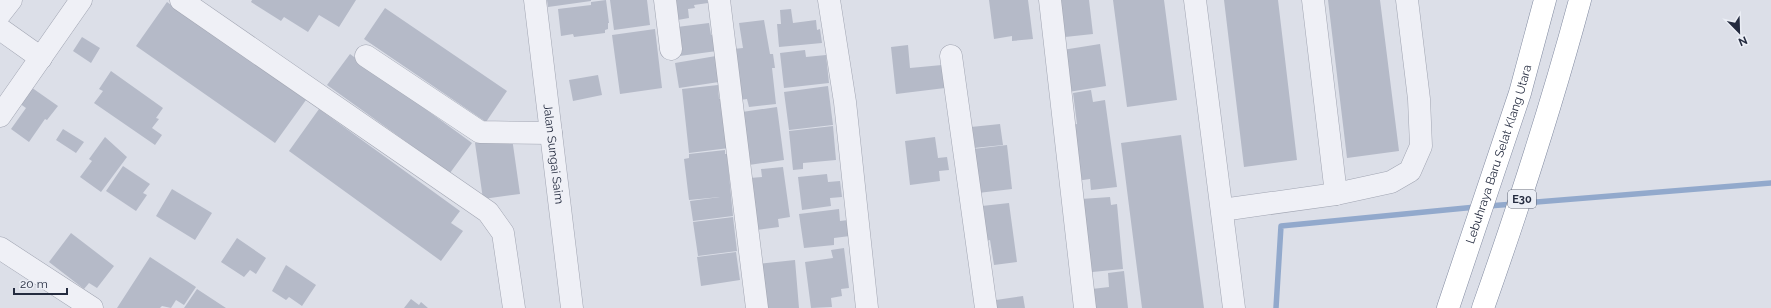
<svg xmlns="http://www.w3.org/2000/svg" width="1771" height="308" viewBox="0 0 1771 308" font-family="Raleway,sans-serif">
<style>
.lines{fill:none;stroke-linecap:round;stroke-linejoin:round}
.stream{stroke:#92a9cc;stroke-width:5.5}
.building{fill:#b5bac8}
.minor-casing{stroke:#a1a5b2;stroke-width:23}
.highway-casing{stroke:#818aa0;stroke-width:23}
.minor{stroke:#eff0f6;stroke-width:22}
.highway{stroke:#fff;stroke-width:22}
.labels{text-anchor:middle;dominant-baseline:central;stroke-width:3;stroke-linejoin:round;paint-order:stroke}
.shield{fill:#ebeef5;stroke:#606676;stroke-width:1}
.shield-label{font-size:11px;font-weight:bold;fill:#242b3f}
.street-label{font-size:12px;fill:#242b3f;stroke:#ebeef5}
</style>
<rect width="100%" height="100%" fill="#dcdfe8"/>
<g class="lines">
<path class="stream" d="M1524 203 1771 183
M1488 206 1514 204
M1276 308 1281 226 1476 207"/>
</g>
<path class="building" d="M252 0H356L339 27 319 15 308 32 284 17 281 21 251 2Z
M547 0H591V1L548 7Z
M606 0 609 23H608V29L605 30V33L574 37 573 34 561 36 558 9 591 5V2Z
M610 0H647L650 25 614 30Z
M668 0H707L708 3 694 5 695 8 688 9 689 18 672 21Z
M989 0H1028L1033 39 1012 41V36L994 39Z
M1053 0H1089L1093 34 1065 37Z
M1113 0H1164L1177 100 1127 107Z
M1224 0H1278L1297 160 1244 167Z
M1328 0H1380L1399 151 1347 158Z
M167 2 306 100 275 143 136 46Z
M385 8 507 91 486 122 364 39Z
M791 9 793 23 816 20 817 30 820 29 822 43 779 47 777 24H781L780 10Z
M764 20 770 54H773L775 68H772L776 104 749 107 747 99 740 100 733 49 743 48 739 23Z
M709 23 711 35 714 34 717 51 672 57 669 28Z
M655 29 662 88 620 94 612 35Z
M82 37 100 48 91 63 73 51Z
M1100 44 1106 86 1062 93 1056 51Z
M908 45 910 68 942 65 945 88 896 94 891 47Z
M805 50 806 57 826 55 829 83 784 88 780 53Z
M350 54 472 143 450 173 327 85Z
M716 56 719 82 679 88 675 63Z
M111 71 163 108 156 118 159 119 152 128 162 135 155 145 94 103 103 91 99 89Z
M598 75 602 95 573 101 569 80Z
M28 85 58 106 47 120 45 119 29 142 11 129 26 108 16 101Z
M718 85 719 99H723L729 148 689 153 682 89Z
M828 86 833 125 789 130 784 92Z
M1091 90 1093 102 1105 100 1117 187 1091 190 1090 179 1076 181 1068 126 1077 124 1073 93Z
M777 107 784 160 749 165 742 112Z
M319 109 460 211 451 223 463 231 441 261 289 151Z
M1000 124 1003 145 974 148 971 127Z
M833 126 836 160 803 163V169L793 170 789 131Z
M63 129 84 142 76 153 56 140Z
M1181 135 1204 308H1142L1121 143Z
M105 137 127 157 101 192 80 177 92 161 89 159Z
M935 137 938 158 947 157 949 170 939 171 940 181 910 185 905 141Z
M512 138 520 194 483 199 475 143Z
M1007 145 1012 189 978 193 973 149Z
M725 150V154H727L733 216 693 221 690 201 720 197 689 200 684 159 689 158V154Z
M123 166 150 184 143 193 147 195 136 211 106 191Z
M783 167 790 217 778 219 779 227 757 230 750 178 762 177 761 169Z
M827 174 828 182 840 181 842 197 830 198 831 206 802 210 798 177Z
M172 189 212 213 195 240 156 216Z
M1110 197 1111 205 1117 204 1123 269 1082 273 1081 199Z
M1009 203 1017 262 994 265 990 240 986 241 982 206Z
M839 209 840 221 848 220 850 236 834 238V245L804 248 799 214Z
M733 217 737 251 698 256 693 222Z
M71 233 114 266 97 288 89 283 84 289 49 262Z
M237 238 266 258 256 274 250 270 244 277 221 262Z
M844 248 849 288 841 289 842 296 831 298 832 307 811 308 805 262 833 258 831 250Z
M736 252 740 280 701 286 697 257Z
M150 257 196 287 184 305 176 300 171 308 162 306 160 308H117Z
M795 260 799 308H761L757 264Z
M286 265 316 285 302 306 289 297 286 300 272 291Z
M1124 271 1128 308H1085L1092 289 1109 287 1108 273Z
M197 289 226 308H184Z
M1023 296 1025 308H997L996 300Z
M411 299 419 305 421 302 428 308H404Z"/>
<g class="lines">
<defs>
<g id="minor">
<path d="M181 0 488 212 503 233 514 308"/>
<path id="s1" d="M535 0 572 308"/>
<path d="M665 0 671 49"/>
<path d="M719 0 757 308"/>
<path d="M829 0 845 102 867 308"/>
<path d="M1050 0 1085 308"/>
<path d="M1195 0 1234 308"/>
<path d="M1313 0 1336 194"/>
<path d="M0 14 11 0"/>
<path d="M0 29 41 58"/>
<path d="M366 56 480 132 551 133"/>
<path d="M951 56 986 308"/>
<path d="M0 116 81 0"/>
<path d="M1222 210 1336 194 1391 182 1410 171 1421 146 1419 99 1407 0"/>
<path d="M0 248 92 308"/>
</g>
<g id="highway">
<path id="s2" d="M1448 308 1520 93 1545 0"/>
<path d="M1483 308C1519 206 1552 104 1580 0"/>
</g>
</defs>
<use href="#minor" class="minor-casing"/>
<use href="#highway" class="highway-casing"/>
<use href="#minor" class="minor"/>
<use href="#highway" class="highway"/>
</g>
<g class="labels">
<rect class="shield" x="1508" y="190" width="28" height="18" rx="3"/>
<g class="shield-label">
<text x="1522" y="199">E30</text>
</g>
<g class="street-label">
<text stroke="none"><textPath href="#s1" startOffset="155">Jalan Sungai Saim</textPath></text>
<text stroke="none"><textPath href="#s2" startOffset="162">Lebuhraya Baru Selat Klang Utara</textPath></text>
</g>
</g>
<g transform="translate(1739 32) rotate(157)" stroke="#ebeef5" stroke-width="3" paint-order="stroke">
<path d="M0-3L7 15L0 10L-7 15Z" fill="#242b3f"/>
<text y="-6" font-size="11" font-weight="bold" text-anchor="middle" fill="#242b3f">N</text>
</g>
<path d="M14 288v6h53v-6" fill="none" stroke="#242b3f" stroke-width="2"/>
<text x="20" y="288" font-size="12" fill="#242b3f" stroke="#ebeef5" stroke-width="3" paint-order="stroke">20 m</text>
</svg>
